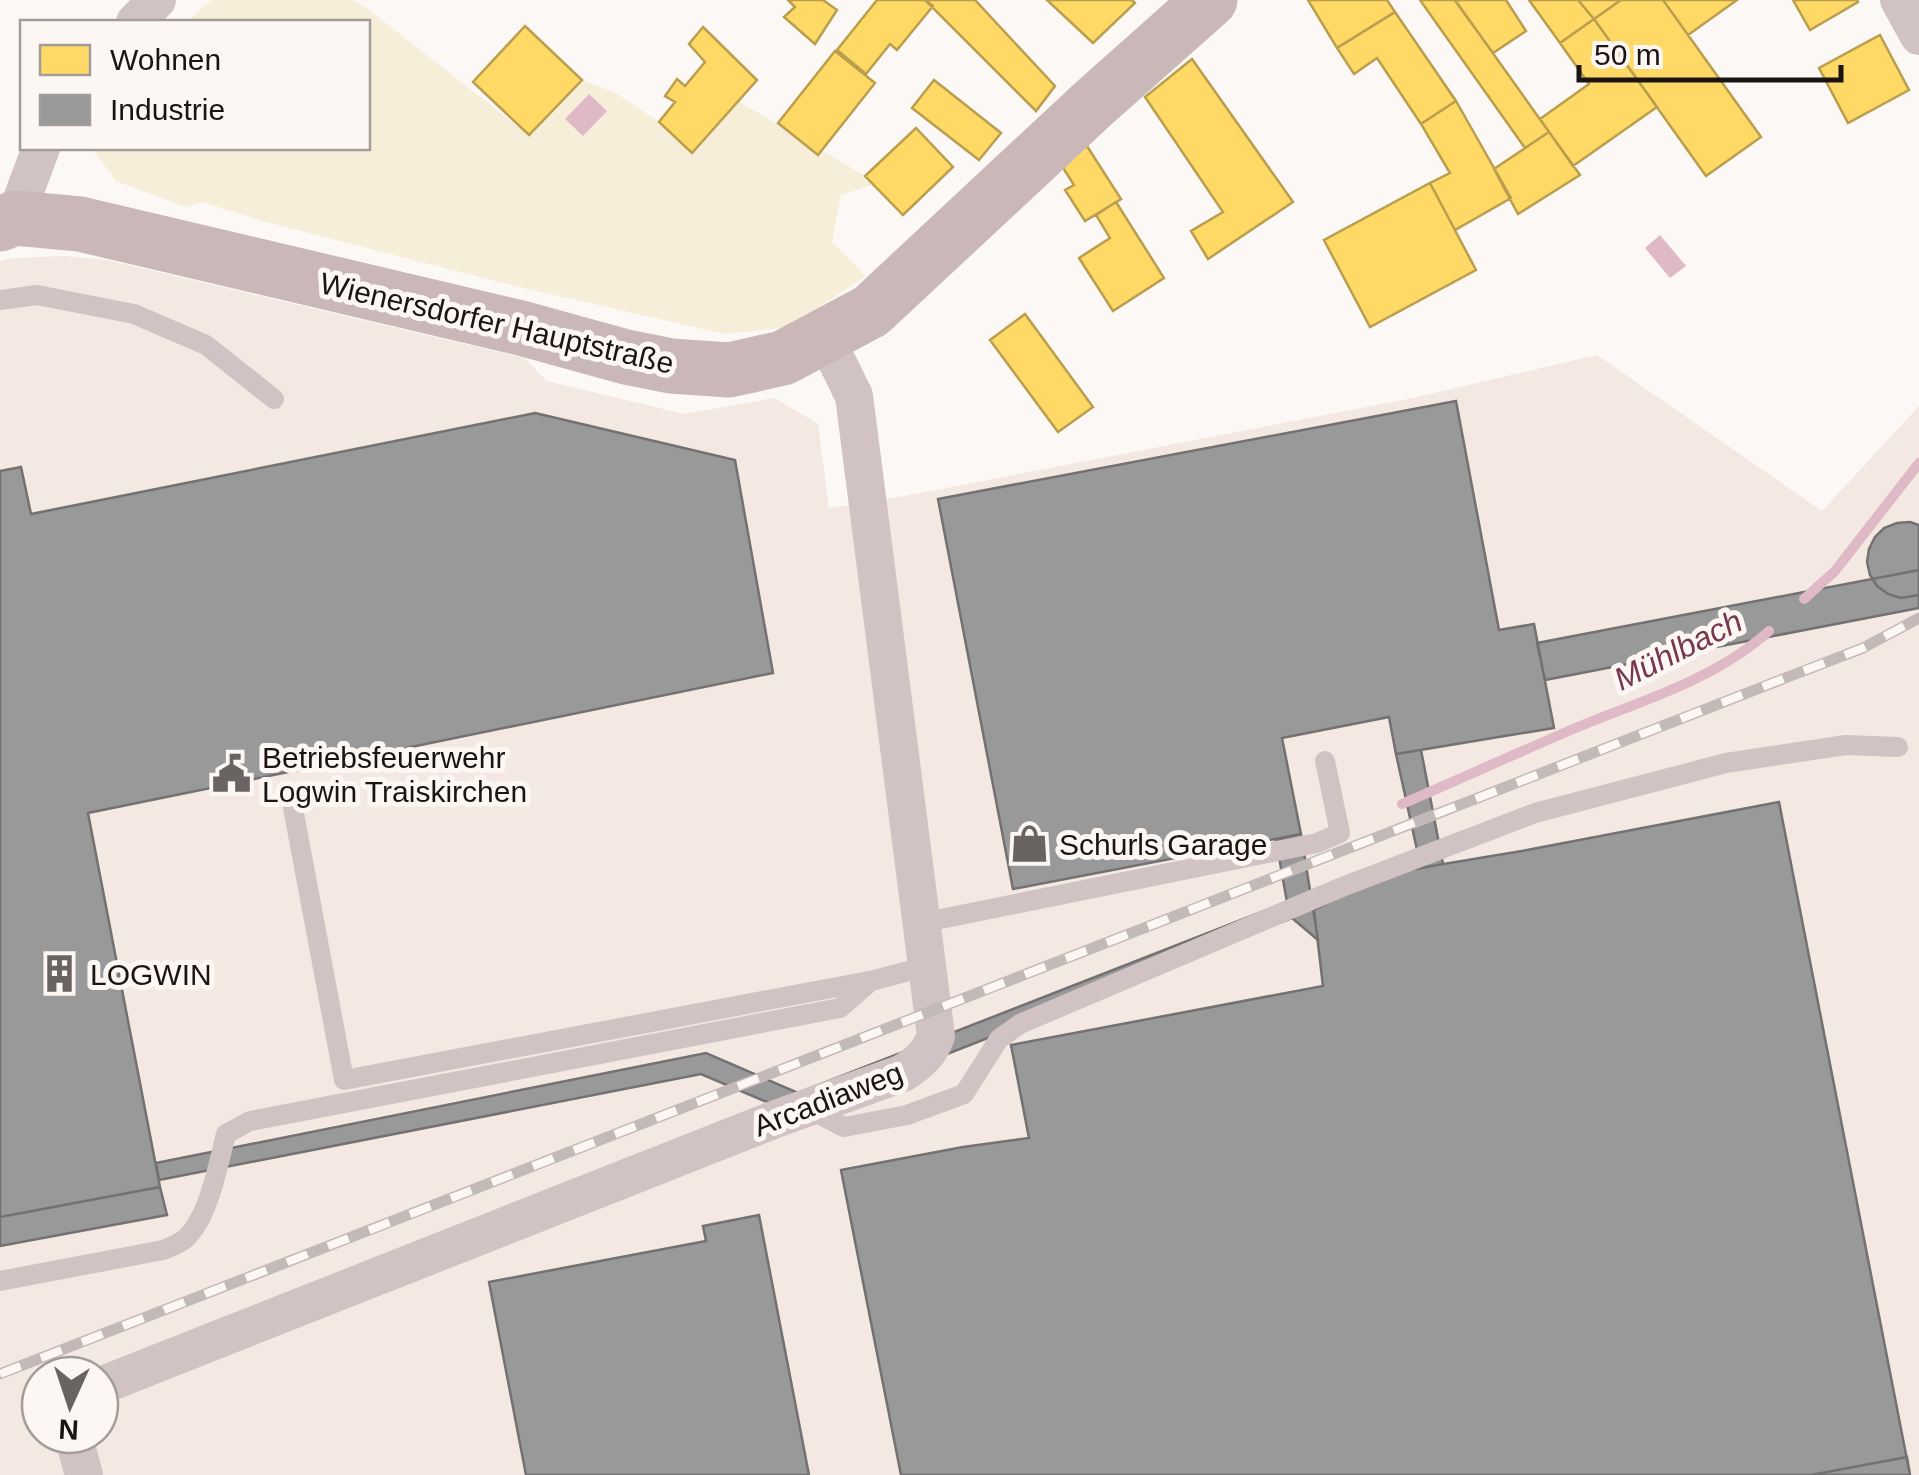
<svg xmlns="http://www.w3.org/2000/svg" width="1919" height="1475" viewBox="0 0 1919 1475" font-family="Arial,sans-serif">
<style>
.built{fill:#f4e8e3;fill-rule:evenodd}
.green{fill:#f7eed9}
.water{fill:#dfbac6}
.homes{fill:#ffd966;stroke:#ba9e4d;stroke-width:2.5}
.industry{fill:#999;stroke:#737171;stroke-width:2.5}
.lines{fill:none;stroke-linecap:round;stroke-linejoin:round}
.stream{stroke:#dfbac6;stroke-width:10}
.lane{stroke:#d1c3c3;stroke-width:20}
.street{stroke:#d1c3c3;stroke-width:38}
.secondary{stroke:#cab8b8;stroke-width:55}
.rail-casing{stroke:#c2b9b8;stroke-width:11}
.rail{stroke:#fdf7f4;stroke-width:8;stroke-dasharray:22;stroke-linecap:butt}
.labels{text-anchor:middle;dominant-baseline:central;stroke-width:10;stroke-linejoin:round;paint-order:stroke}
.street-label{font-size:30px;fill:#1a1513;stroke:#fdf7f4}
.poi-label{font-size:30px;fill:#1a1513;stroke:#fdf7f4;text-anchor:start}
.water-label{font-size:32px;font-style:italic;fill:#773750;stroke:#fdf7f4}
</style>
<rect width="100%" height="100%" fill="#fbf8f6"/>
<path class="built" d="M65 256 107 260 524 358 547 381 684 414 775 398 818 424 829 508 905 496 1408 399 1597 355 1822 511 1919 406V1475H0V261L12 258ZM40 1375H100V1435H40Z"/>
<path class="green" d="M212 0H352L369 10 529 135 582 80 616 93 659 122 692 153 738 101 865 176 872 185 841 195 832 242 866 276 789 327 724 334 511 285 262 221 202 202 185 207 116 181 95 153 96 148H368V22H186Z"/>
<path class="water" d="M589 94 607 111 583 136 565 119Z
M1660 235 1686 266 1670 278 1645 248Z"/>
<path class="homes" d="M788 0H823L837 10 815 44 784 17 795 7Z
M877 0H925L933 6 897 50 890 44 866 74 837 50Z
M925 0H975L1055 86 1036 111Z
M1047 0H1132L1135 3 1093 43Z
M1308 0H1387L1395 12 1337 48Z
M1420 0H1455L1549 132 1525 148Z
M1460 0H1506L1526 31 1493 53 1456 2Z
M1529 0H1578L1594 19 1560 43Z
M1578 0H1621L1594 19Z
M1621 0H1663L1761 137 1706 176 1594 19Z
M1663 0H1737L1688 35Z
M1793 0H1857L1858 2 1810 30Z
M1395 12 1456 101 1421 124 1377 58 1354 74 1337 48Z
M1594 19 1657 107 1573 166 1540 119 1589 84 1560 43Z
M525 26 582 80 529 135 473 82Z
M703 27 757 80 692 153 659 122 675 102 665 96 677 79 685 86 705 62 689 44Z
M1880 35 1909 90 1848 123 1819 68Z
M835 51 875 83 818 155 778 123Z
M1192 59 1293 202 1208 259 1191 231 1223 212 1145 97Z
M934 80 1001 133 979 160 912 108Z
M1456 101 1511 198 1455 230 1430 183 1450 173 1421 124Z
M916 128 953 167 903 215 865 176Z
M1549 132 1580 175 1518 214 1494 169Z
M1085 143 1121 199 1085 221 1065 190 1074 185 1058 160Z
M1430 183 1476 270 1370 327 1324 240Z
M1116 202 1164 278 1113 311 1079 258 1110 238 1096 215Z
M1025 314 1093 407 1058 432 990 340Z"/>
<path class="industry" d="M1456 401 1499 630 1534 624 1554 728 1396 754 1389 717 1282 738 1301 834 1013 889 938 499Z
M535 413 735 460 773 673 88 813 160 1187 0 1217V471L21 467 31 514Z
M1910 522 1919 525V595L1901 598 1888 594 1877 586 1870 575 1867 562 1869 549 1875 537 1884 528 1897 523Z
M1919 570V608L1545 680 1537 643Z
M1421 750 1443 864 1421 868 1396 754Z
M1779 802 1910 1475H901L841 1170 963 1147 1029 1138 1011 1045 1323 986 1314 910 1384 874 1527 850Z
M1301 834 1318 940 1292 918 795 1114 701 1074 159 1180 156 1163 706 1053 798 1093 1287 902 1276 840Z
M160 1187 167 1215 0 1246V1217Z
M759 1215 809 1475H526L489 1282 706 1241 703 1226Z
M1907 1457 1910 1475H1811Z"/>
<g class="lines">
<path class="stream" d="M1804 599 1835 571 1919 463
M1402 804C1460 779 1519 752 1578 727 1643 700 1716 679 1769 631"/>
<path class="lane" d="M0 300 37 295 134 314 206 345 274 399
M293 808 344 1080 869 981
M921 923 1317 843 1340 833 1325 761
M809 1109 844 1127 907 1115 964 1094 999 1039 1020 1024 1342 887 1535 813 1726 763 1846 745 1898 747
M0 1281 163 1250C170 1247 179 1244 185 1239 209 1217 218 1165 226 1134L250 1121 840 1008 871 981 927 966"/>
<path class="street" d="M1899 0 1919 36
M135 22 157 0
M15 218 41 148
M100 1386 773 1120 903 1073C920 1062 929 1054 936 1036L854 396 824 335
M73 1435 84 1475"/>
<path class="secondary" d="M0 224 15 218 80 224 521 328 626 357 671 366 729 370 783 358 871 311 1093 104 1210 0"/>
<defs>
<path id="rail" d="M0 1374 1793 675 1863 648 1919 618"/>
</defs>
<use href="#rail" class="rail-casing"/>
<use href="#rail" class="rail"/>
</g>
<defs>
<symbol id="civic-bare" viewBox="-9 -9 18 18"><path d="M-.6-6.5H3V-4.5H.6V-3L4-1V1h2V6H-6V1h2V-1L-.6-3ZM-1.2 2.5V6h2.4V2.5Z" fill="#696462" stroke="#fdf7f4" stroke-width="2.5" paint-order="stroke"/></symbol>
<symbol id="shop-bare" viewBox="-9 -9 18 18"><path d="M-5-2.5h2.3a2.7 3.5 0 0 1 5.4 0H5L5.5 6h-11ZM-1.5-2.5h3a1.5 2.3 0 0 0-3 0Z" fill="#696462" stroke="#fdf7f4" stroke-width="2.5" paint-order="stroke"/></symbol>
<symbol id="building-bare" viewBox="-9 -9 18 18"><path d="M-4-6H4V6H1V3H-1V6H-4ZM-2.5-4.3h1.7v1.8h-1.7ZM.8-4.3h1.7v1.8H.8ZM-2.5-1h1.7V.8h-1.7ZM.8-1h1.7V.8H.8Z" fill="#696462" stroke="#fdf7f4" stroke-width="2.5" paint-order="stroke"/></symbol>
</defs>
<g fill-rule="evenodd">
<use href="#civic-bare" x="204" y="746" width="55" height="55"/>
<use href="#shop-bare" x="1002" y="816" width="55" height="55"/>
<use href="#building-bare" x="32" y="946" width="55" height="55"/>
</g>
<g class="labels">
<g class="street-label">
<text transform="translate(497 323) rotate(13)">Wienersdorfer Hauptstraße</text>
<text transform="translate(828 1099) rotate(-21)">Arcadiaweg</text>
</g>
<g class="poi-label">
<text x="262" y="757">Betriebsfeuerwehr<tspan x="262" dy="34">Logwin Traiskirchen</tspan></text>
<text x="1059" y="844">Schurls Garage</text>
<text x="90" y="974">LOGWIN</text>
</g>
<g class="water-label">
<text transform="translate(1678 650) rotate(-27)">Mühlbach</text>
</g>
</g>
<rect x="20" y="20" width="350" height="130" fill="#fdf7f4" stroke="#a29d9a" stroke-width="2.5"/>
<rect x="40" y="45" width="50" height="30" fill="#ffd966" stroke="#a29d9a" stroke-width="2.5"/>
<text x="110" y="70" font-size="30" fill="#1a1513">Wohnen</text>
<rect x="40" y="95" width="50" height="30" fill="#999999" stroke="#a29d9a" stroke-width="2.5"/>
<text x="110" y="120" font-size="30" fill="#1a1513">Industrie</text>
<g transform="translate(70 1405) rotate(183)"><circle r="48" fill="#fdf7f4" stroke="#a29d9a" stroke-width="2.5"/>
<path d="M0-8L18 38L0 25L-18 38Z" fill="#696462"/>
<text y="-15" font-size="28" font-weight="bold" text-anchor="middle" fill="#1a1513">N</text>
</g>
<path d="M1579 65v15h262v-15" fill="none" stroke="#1a1513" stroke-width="5"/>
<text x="1594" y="65" font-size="30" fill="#1a1513" stroke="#fdf7f4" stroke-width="8" paint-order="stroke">50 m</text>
</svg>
